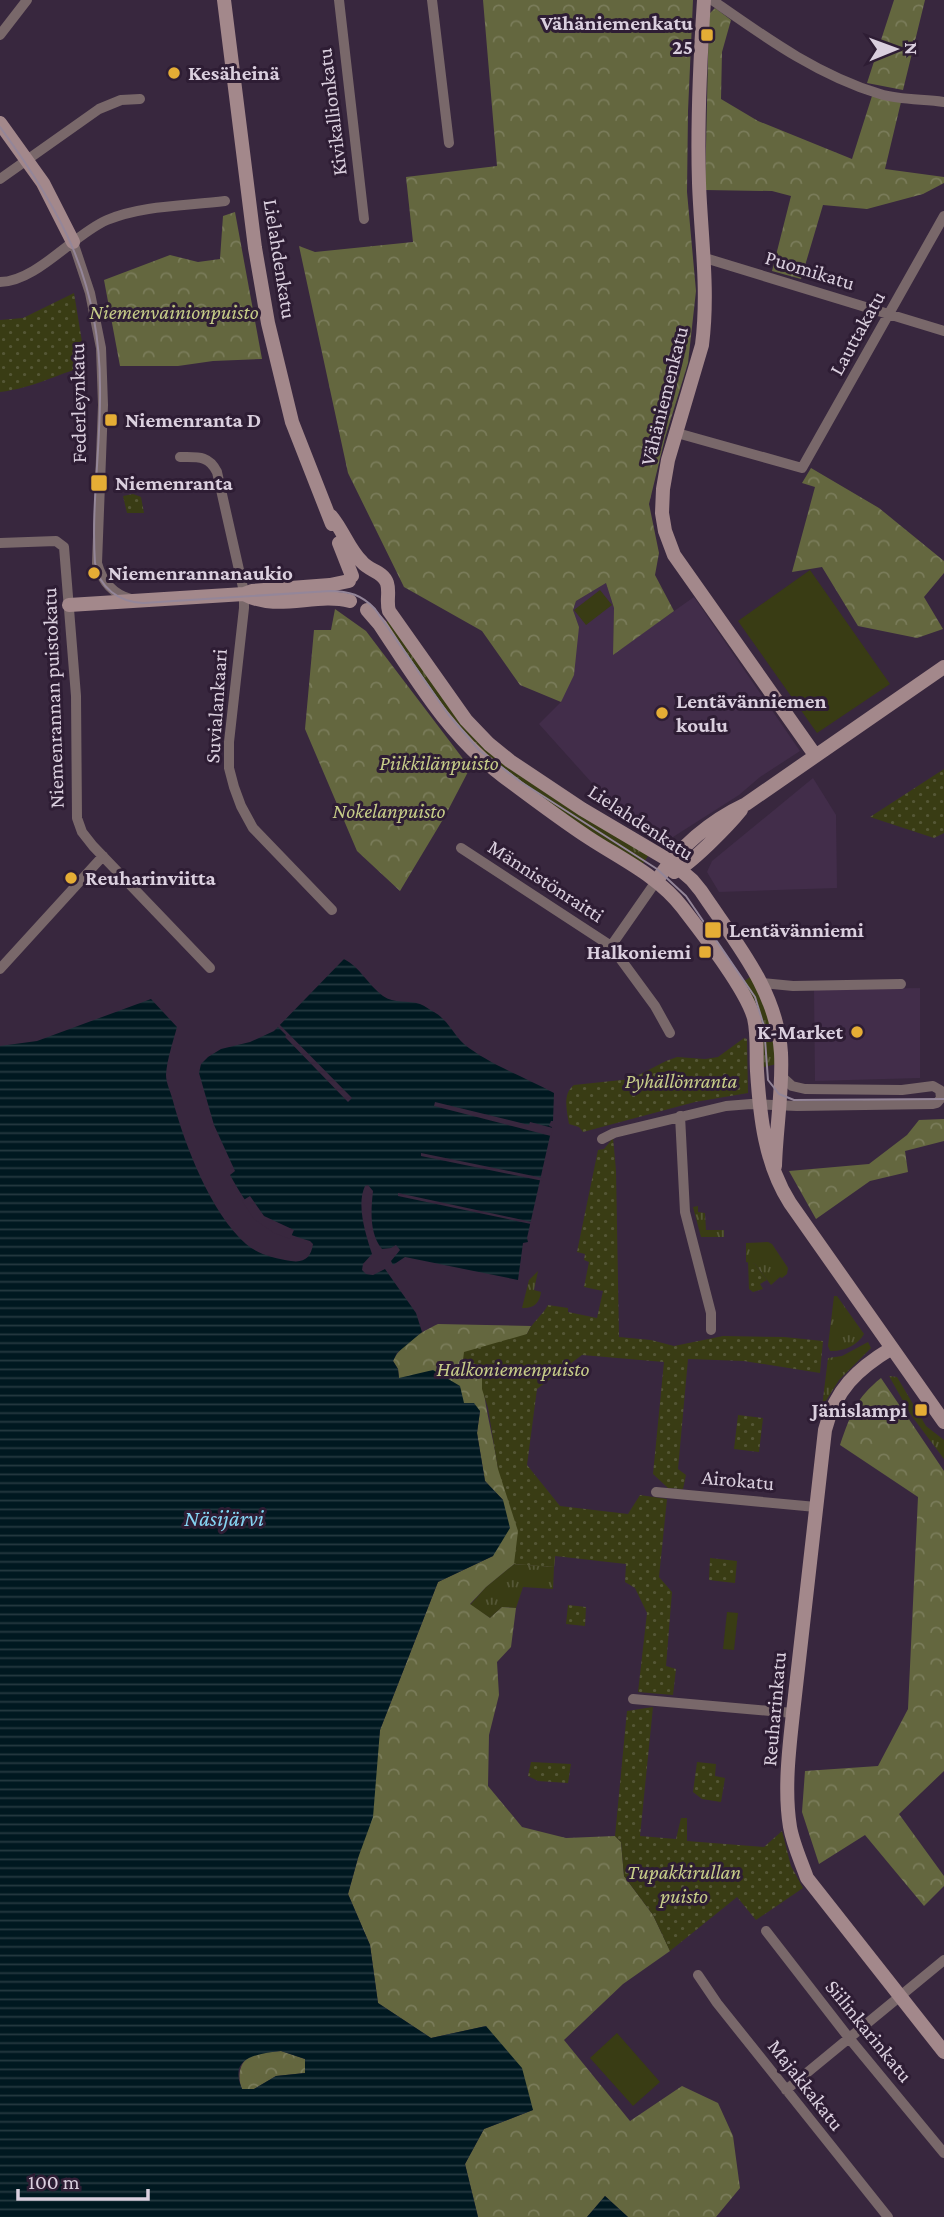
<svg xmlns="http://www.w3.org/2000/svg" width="944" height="2217" viewBox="0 0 944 2217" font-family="'Crimson Pro',serif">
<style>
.built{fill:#422d4a}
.grass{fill:url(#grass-tufts)}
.forest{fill:url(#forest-crowns)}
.park{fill:url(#park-dots)}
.pitch{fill:#393c14}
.water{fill:url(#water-rules);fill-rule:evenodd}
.pier{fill:#38273e}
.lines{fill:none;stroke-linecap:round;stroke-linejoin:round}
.street{stroke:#79686a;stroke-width:10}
.secondary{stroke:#a3888b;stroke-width:14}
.tram{stroke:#948699;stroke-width:2}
.poi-dot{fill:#e5ad35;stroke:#2e1d34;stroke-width:2.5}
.labels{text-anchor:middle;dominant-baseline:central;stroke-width:6;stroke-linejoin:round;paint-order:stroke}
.poi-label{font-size:21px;font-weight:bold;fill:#dacfde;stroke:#2e1d34;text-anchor:start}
.street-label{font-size:21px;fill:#dacfde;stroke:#2e1d34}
.park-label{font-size:21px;font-style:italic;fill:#c6cc88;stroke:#2e1d34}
.water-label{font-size:23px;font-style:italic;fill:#85d5f3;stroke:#2e1d34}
</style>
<defs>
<pattern id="grass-tufts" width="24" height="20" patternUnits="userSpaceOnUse" patternTransform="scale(1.75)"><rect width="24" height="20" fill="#393c14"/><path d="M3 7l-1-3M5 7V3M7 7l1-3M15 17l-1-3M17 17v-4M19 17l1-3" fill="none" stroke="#555736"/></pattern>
<pattern id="forest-crowns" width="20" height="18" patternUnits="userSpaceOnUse" patternTransform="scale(1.75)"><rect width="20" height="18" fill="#64673f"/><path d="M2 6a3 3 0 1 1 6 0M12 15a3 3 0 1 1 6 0" fill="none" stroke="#7a7c5a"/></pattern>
<pattern id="park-dots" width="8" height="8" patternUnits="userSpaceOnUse" patternTransform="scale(1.75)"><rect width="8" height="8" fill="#393c14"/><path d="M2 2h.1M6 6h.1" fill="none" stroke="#555736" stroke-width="1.8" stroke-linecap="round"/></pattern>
<pattern id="water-rules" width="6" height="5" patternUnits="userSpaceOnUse" patternTransform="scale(1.75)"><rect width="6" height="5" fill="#001820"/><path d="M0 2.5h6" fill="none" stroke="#253940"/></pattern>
</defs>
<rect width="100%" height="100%" fill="#38273e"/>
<path class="built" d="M606 583 614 608 613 654 694 597 800 751 760 777 739 795 662 844 627 822 539 724 561 702 579 627 573 610 576 601Z
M813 778 836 815 837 888 719 892 707 872 712 861Z
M920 988V1078L815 1081 814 990Z"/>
<path class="grass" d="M391 619 465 724 650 853 642 865 585 831 465 739 383 624Z
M753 975 770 1013 777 1064 760 1068 740 984Z
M698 1206V1212L705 1213 706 1230H724V1237H701L693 1207Z
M768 1242 772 1244 788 1268 787 1274 782 1278 780 1277 771 1285 755 1264 746 1262V1243Z
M538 1271 534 1290 541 1292C540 1303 533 1309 522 1308L529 1280Z
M834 1296H837L864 1334C858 1345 843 1352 830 1351L828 1346Z
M868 1342 871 1348 839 1380 822 1407 828 1358 842 1356Z
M889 1376 897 1377 926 1426 944 1440V1459L911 1415Z
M514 1564 554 1567 553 1589 523 1587 516 1608 502 1607 490 1618 470 1605 486 1587Z"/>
<path class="forest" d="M483 0H693L688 111 687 192 696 291 688 363 665 438 649 504 659 553 655 575 674 611 613 655 614 608 606 583 576 601 573 610 579 627 574 675 561 702 520 685 482 631 404 587 348 473 299 246 315 252 413 242 406 177 497 166Z
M894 0H925L903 90 867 83Z
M715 8 731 20 722 52 721 99 758 121 852 159 872 96 901 102 885 169 944 177V183L923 194 867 209 823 205 801 279 772 271 791 196 772 191 705 190 709 14Z
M235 212 262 359 213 361 178 366H120L104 280 170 255 198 262 220 259 223 216Z
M811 468 879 508 944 561V573L924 597 943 629 917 638 858 626 822 567 792 572 815 487 802 483Z
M335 609 366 631 470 768 445 816 400 891 357 851 305 729 314 630H331Z
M944 1119V1141L905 1151 908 1172 870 1181 816 1219 789 1171 869 1164 907 1135 919 1120Z
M438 1324 531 1326 527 1334 482 1366C482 1400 493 1434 498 1468L559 1516 554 1567 514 1564 486 1587 470 1604 490 1618 502 1607 516 1608 511 1647 497 1662 499 1695 489 1735 488 1786 522 1827 566 1838 615 1836 621 1842 624 1876 653 1915 670 1951 623 1984 564 2040 630 2121 682 2086 718 2103 733 2136 740 2188 716 2217H628L605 2196 587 2217H478L465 2164 484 2129 533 2110 486 2026 431 2038 378 2003 370 1945 348 1894 358 1858 376 1764 380 1730 438 1582 493 1556 503 1500 485 1481 477 1433 480 1411 399 1378 398 1369 393 1361C401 1344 421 1332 438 1324Z
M881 1378 944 1471V1771L899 1814 944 1876V1886L924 1906 865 1835 819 1864 802 1812 805 1771 878 1766 908 1709 918 1497 840 1445C851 1414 855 1399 881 1378Z
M281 2051 305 2059V2073L276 2076 254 2089H242C237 2077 239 2060 253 2055 261 2052 273 2052 281 2051Z"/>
<path class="park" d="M74 293 86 366C55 375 33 388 0 392V320L23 318Z
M133 494 141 497 144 513H127L123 496Z
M944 769V833L934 838 870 817Z
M744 1038 747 1039 748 1093 695 1102 583 1132 579 1127 569 1124C567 1111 562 1094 574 1085L631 1079 666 1061 677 1057 705 1059 718 1057Z
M613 1138 616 1170 619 1337 651 1340 674 1346 723 1336 784 1337 823 1341 820 1373 744 1361 688 1359 678 1469 686 1475 683 1489 668 1488 653 1474 664 1362 582 1355 537 1389 527 1465 560 1506 628 1514 640 1495 667 1499 659 1577 672 1592 666 1666 676 1669 673 1695 638 1692 647 1613 635 1588 625 1582 626 1564 555 1556 554 1567 514 1564 518 1531 498 1469 488 1408 482 1389V1366L463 1360 464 1352 527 1334C532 1322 542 1316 548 1305L568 1308V1312L597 1318 603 1291 584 1287 589 1262 584 1260 585 1254 577 1252 578 1247 598 1150 604 1149Z
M748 1261 755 1264 767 1280 760 1284 763 1289 753 1292 749 1289Z
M738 1415 763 1418 759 1452 734 1449Z
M710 1558 737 1561 735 1583 709 1580Z
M568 1605 586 1607 585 1626 566 1624Z
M653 1707 640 1836 676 1839 681 1818H687V1841L764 1847 782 1831 791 1866 803 1888 756 1920 737 1897 670 1951 653 1915 624 1876 621 1842 615 1836 627 1711Z
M531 1762 571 1764 568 1783 538 1781 528 1776Z
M697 1762 716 1764 715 1776 725 1778 721 1802 702 1799 693 1792Z"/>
<path class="pitch" d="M810 570 890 684 817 733 738 621Z
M600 590 612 605 586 625 574 610Z
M727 1612 738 1613 734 1650 723 1649Z
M617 2033 660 2082 633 2106 590 2058Z"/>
<path class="water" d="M344 959C360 967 368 985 383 996 394 1004 408 1000 420 1004 425 1006 430 1010 434 1012 448 1020 453 1034 464 1044 488 1064 525 1077 554 1093L553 1121H551L549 1126 552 1127 527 1238 528 1242 523 1243 518 1280 405 1257 393 1265 391 1261 400 1250 396 1245 391 1248 382 1249C369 1233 371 1210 373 1191L368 1185 365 1186C356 1205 366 1235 372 1254L363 1264 362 1270 366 1274 373 1275 385 1269 416 1313 422 1332 397 1353 393 1361 398 1369 399 1378 433 1370 460 1386 464 1403H474L480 1411 477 1433 485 1481 503 1500 510 1528 493 1556 438 1582 380 1730 373 1817 358 1858 348 1894 370 1945 378 2003 431 2038 486 2026 522 2068 533 2110 484 2129 465 2164 478 2217H0V1046L37 1041 151 999 177 1027C173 1042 167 1059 166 1075 166 1083 171 1093 173 1101 185 1146 211 1213 246 1244 259 1255 275 1258 291 1261 305 1263 311 1257 313 1244L310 1241C265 1228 252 1215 230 1175L235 1171 214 1125 199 1073 201 1064 208 1057 221 1049 250 1042 274 1031ZM281 2051 305 2059V2073L276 2076 254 2089H242C228 2056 258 2054 281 2051Z
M605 2196 628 2217H587Z"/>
<path class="pier" d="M278 1023 352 1098 348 1102 285 1037 286 1035 276 1025Z
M435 1102 529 1125 530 1122 553 1128 551 1136 434 1106Z
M421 1153 543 1178V1181L421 1156Z
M398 1193 532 1222 533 1223 531 1224 398 1196Z
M250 1196 264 1216 294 1230 290 1239 274 1233 254 1219 242 1201Z"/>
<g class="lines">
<path class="street" d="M339 0 364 219
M432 0 449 143
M712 0C765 37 817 75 880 94 900 100 923 99 944 102
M0 35 27 0
M0 179 99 109 121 100 140 99
M73 242 90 293 101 348 103 405 97 563C102 581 112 594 131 599
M705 258 944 331
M0 282C36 282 74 234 107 220 143 205 186 206 225 201
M677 433 802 468 944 216
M180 457C197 457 209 455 217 472L244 592V608L229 742V768L234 787 241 806 253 828 332 910
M0 543 56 541 64 547 76 696 77 818 82 832 93 846 210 968
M461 848 611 946
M657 880 611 946 655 1006 670 1033
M0 969 103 856
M762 983 793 986 901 984
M680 1116 685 1212 711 1313V1330
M602 1139 614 1133 726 1106 751 1104 797 1106 933 1104 937 1103 941 1098 940 1090 933 1086 902 1090 805 1089 792 1086 781 1076
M656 1492 816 1507
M633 1699 793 1713
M766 1931 849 2038 944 2153
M698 1975 717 2003 888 2217
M786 2090 944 1960"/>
<path class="secondary" d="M224 0 255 248 268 323 292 422 332 524
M704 0C700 61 697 123 699 183 701 238 709 290 702 345L668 460 663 489 662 513 665 531 674 555 815 755
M0 123 43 183 73 242
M331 516C343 530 349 550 362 562 369 571 383 571 387 583 390 592 386 601 389 611L466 720 489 744 510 761 582 809 670 861 692 880 701 891C735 942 777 990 781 1053 783 1091 776 1129 775 1166
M339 543 352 576
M244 594C277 612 316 592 350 601
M69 605 244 594 252 591 330 585 349 581
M367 610 380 625C416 679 450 737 503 776 531 797 560 819 589 838 621 859 658 876 682 907 702 933 746 989 754 1018 758 1035 756 1054 757 1071 760 1117 765 1164 790 1203L944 1422
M674 872C690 865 729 825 741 810
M657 880C679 848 710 821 746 804L944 667
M892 1348C857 1369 835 1390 825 1430L793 1713C789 1750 784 1790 790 1827 793 1844 801 1861 807 1878L944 2052"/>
<path class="tram" d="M0 127C61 210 100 281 100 387 101 446 91 505 95 563 99 588 119 602 143 603L330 591C349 591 362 595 375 609L448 714 479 750 521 782 657 869 686 896 755 997 764 1026 768 1080 779 1094 794 1100 944 1099"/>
</g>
<g class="poi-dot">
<rect x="700" y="28" width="14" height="14" rx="3.5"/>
<circle cx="174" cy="73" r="7"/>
<rect x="104" y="413" width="14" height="14" rx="3.5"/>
<rect x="90" y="474" width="18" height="18" rx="3.5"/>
<circle cx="94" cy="573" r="7"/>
<circle cx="662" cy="713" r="7"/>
<circle cx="71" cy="878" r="7"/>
<rect x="704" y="921" width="18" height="18" rx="3.5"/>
<rect x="698" y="945" width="14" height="14" rx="3.5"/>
<circle cx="857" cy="1032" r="7"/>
<rect x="914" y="1403" width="14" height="14" rx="3.5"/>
</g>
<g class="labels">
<g class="poi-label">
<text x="693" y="23" text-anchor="end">Vähäniemenkatu<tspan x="693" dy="24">25</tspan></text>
<text x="188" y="73">Kesäheinä</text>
<text x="125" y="420">Niemenranta D</text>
<text x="115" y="483">Niemenranta</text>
<text x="108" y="573">Niemenrannanaukio</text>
<text x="676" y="701">Lentävänniemen<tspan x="676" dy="24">koulu</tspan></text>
<text x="85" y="878">Reuharinviitta</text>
<text x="729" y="930">Lentävänniemi</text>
<text x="691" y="952" text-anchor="end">Halkoniemi</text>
<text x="843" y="1032" text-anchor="end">K-Market</text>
<text x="907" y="1410" text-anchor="end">Jänislampi</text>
</g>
<g class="street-label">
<text transform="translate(332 112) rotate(-97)">Kivikallionkatu</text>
<text transform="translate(280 259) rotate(81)">Lielahdenkatu</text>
<text transform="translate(810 270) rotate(17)">Puomikatu</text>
<text transform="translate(857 333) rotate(-61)">Lauttakatu</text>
<text transform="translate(664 396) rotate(-76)">Vähäniemenkatu</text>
<text transform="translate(78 403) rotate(-91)">Federleynkatu</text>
<text transform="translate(53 698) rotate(-92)">Niemenrannan puistokatu</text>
<text transform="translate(216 706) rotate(-86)">Suvialankaari</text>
<text transform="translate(641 822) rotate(33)">Lielahdenkatu</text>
<text transform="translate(546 881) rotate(33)">Männistönraitti</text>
<text transform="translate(738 1480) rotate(5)">Airokatu</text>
<text transform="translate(774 1709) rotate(-85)">Reuharinkatu</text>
<text transform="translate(869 2031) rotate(51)">Siilinkarinkatu</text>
<text transform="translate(806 2085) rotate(52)">Majakkakatu</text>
</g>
<g class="park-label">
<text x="174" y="312">Niemenvainionpuisto</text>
<text x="439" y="763">Piikkilänpuisto</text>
<text x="389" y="811">Nokelanpuisto</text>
<text x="681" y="1081">Pyhällönranta</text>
<text x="513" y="1369">Halkoniemenpuisto</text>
<text x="684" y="1872">Tupakkirullan<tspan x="684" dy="24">puisto</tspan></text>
</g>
<g class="water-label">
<text x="224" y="1518">Näsijärvi</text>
</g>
</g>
<g transform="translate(895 49) rotate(89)" stroke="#2e1d34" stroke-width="5" paint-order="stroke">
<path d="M0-5L12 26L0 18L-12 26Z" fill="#dacfde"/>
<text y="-10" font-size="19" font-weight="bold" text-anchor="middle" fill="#dacfde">N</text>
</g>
<path d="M18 2189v10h130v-10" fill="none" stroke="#dacfde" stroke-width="3.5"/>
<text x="28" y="2189" font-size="21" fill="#dacfde" stroke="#2e1d34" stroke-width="5" paint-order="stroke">100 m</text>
</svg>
